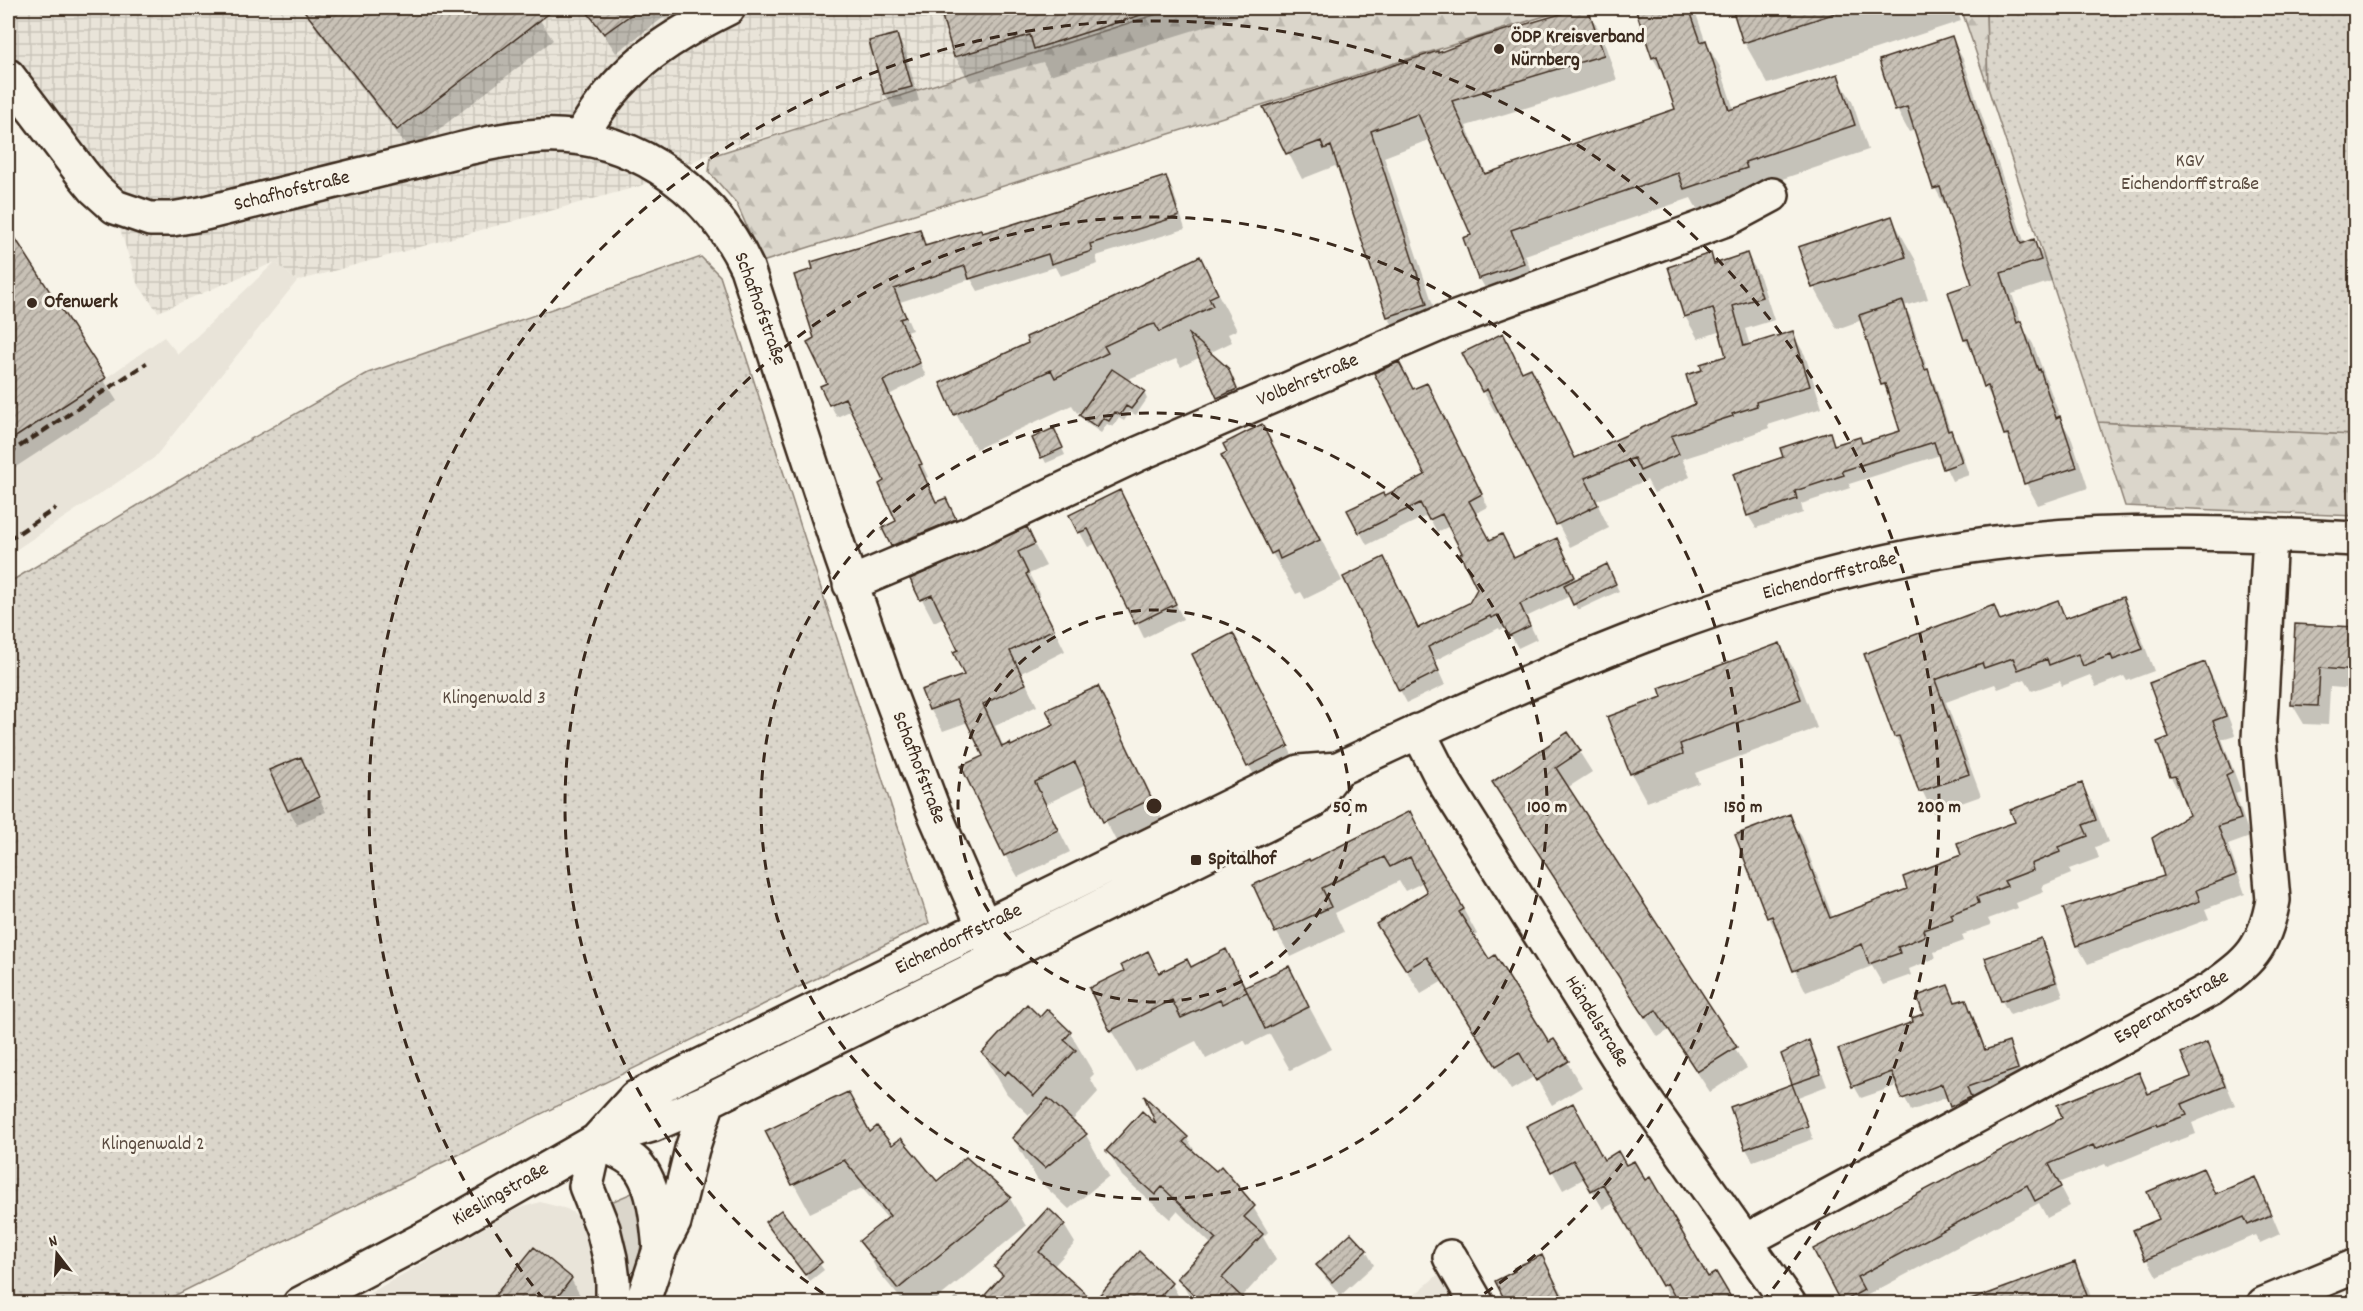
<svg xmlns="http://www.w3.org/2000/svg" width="2363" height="1311" viewBox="0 0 2363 1311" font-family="Dekko,sans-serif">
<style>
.built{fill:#e9e4d9}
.industrial{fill:url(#industrial-grid)}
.grass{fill:#dbd6cb;stroke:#8b8074;stroke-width:1.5}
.forest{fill:url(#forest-firs);stroke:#8b8074;stroke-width:1.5}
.garden{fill:url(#garden-dots);stroke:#8b8074;stroke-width:1.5}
.shadow{fill:#0003}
.building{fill:url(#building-hatch);stroke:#3b2a1e;stroke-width:1.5}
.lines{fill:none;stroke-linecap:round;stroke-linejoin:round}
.minor-casing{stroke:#3b2a1e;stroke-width:38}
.minor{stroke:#f7f3e8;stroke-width:33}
.rail{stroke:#3b2a1e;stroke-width:4.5;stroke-dasharray:9 4.5;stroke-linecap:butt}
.ring{fill:none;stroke:#3b2a1e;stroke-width:3;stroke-dasharray:10 8}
.poi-dot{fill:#3b2a1e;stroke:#f7f3e8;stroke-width:2}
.labels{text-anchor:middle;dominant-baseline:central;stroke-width:6;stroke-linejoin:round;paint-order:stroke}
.poi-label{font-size:20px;font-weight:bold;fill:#3b2a1e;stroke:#f7f3e8;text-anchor:start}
.park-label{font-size:20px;fill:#5b4c41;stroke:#f7f3e8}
.street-label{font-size:20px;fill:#3b2a1e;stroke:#f7f3e8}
.centre{fill:#3b2a1e;stroke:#f7f3e8;stroke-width:3}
.ring-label{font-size:18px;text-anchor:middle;font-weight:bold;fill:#3b2a1e;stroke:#f7f3e8;stroke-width:6;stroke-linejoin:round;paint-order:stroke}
</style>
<defs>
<pattern id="industrial-grid" width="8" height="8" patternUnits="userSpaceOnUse" patternTransform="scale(1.5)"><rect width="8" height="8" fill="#e9e4d9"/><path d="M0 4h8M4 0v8" fill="none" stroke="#c9c4ba"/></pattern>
<pattern id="forest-firs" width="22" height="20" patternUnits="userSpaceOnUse" patternTransform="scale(1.5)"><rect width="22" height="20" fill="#dbd6cb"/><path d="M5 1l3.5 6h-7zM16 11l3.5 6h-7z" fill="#bdb8ae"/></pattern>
<pattern id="garden-dots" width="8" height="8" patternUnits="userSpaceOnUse" patternTransform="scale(1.5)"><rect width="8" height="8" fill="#dbd6cb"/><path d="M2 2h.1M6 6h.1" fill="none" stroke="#bdb8ae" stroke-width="1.8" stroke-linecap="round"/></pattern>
<pattern id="building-hatch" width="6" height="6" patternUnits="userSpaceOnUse" patternTransform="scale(1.5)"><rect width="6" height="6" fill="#c8c1b6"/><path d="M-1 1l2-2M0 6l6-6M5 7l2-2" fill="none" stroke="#a49d93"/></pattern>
</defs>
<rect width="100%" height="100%" fill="#f7f3e8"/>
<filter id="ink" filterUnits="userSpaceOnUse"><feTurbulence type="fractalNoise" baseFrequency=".0167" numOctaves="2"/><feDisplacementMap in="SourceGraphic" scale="12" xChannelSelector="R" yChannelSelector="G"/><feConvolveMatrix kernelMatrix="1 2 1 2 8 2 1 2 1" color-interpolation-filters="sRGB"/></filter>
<g filter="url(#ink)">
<path class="built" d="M275 262 297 281 154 458 8 555V442L106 378 164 337 178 354Z
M540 1202 567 1209 580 1217 594 1233 598 1303 351 1304 517 1209Z
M1441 1272 1457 1303 1404 1304Z"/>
<path class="industrial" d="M8 8H1183L921 92 718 150 640 186 297 281 275 262 158 312 137 283 109 194 8 62Z"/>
<path class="grass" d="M928 970 931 976 645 1117 642 1111Z
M639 1190 643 1227 639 1260 631 1295 611 1202Z"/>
<path class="forest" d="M1176 8H1570L762 262 737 204 709 172 711 156Z
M1961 8H1986L1988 88Z
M2098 422 2355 435V516L2125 506Z"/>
<path class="garden" d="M1986 8H2355V435L2098 422 1988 88Z
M701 257 720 276 929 923 338 1214 160 1303 8 1304V583L212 461 368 373Z"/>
<path class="shadow" d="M307 8H532L553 40 411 151 317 30 305 9Z
M595 8H703L680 25 671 12 616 53 589 12Z
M977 8H1265L1050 75 1043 62 970 82 955 56 944 17Z
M1586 8 1601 33 1617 80 1466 126 1487 175 1677 110 1667 82 1653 58 1636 8H1694L1706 43 1720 67 1734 110 1837 76 1852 101 1868 150 1758 187 1700 214 1691 198 1525 255 1537 288 1494 304 1480 279 1465 239 1473 236 1431 139 1384 157 1441 329 1403 342 1388 317 1341 173 1335 166 1302 179 1265 108Z
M1733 8H1956L1961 21 1768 84 1744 42Z
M896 35 905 50 919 101 893 108 885 94 871 42Z
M1951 38 1963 59 2025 244 2034 241 2046 262 2052 281 2012 294 2023 328 2033 344 2062 422 2072 439 2088 488 2038 505 2026 483 2016 452 2005 434 1996 405 1985 387 1975 357 1965 340 1974 285 1949 209 1947 210 1935 188 1916 130 1909 132 1897 110Z
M1166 178 1173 191 1185 229 1096 256 1098 264 1060 276 1055 267 978 291 971 279 900 302 912 330 906 332 926 376 889 395 928 477 925 478 937 504 953 512 962 532 900 558 884 528 898 522 886 482 852 410 837 417 830 404 829 384 816 339 919 231 928 247 982 235Z
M1891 217 1915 259 1928 299 1904 306 1910 316 1928 371 1935 384 1950 430 1958 444 1969 475 1952 481 1940 455 1849 484 1850 488 1801 504 1803 513 1756 528 1748 515 1785 458 1829 434 1836 446 1862 444 1902 432 1890 397 1883 384 1862 320 1837 329 1814 287Z
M8 230 117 401 8 472Z
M1747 254 1760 277 1774 320 1745 329 1750 346 1792 333 1805 355 1822 408 1768 425 1769 428 1744 437 1745 439 1682 459 1690 477 1654 493 1647 480 1596 501 1609 528 1570 547 1500 412 1496 414 1483 391 1503 335 1523 373 1531 369 1576 459 1697 404 1704 371 1728 357 1721 331 1698 339 1685 316 1710 255 1716 265Z
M1199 258 1237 330 1228 334 1232 342 1209 353 1231 377 1240 396 1222 404 1200 357 1181 367 1176 359 1126 380 1144 392 1147 399 1136 415 1130 412 1124 421 1119 418 1113 427 1107 424 1101 433 1085 422 1081 415 1085 409 1077 413 1072 405 976 449 956 414 1030 343 1098 307Z
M1413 391 1434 397 1488 507 1475 514 1490 542 1514 560 1563 553 1577 581 1610 573 1619 591 1578 610 1570 596 1526 617 1537 639 1518 648 1506 627 1500 630 1499 628 1434 661 1445 685 1407 703 1400 690 1419 630 1470 604 1479 589 1450 526 1437 532 1428 515 1367 545 1360 532 1384 498 1427 476Z
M1262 426 1285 467 1342 581 1305 599 1301 592 1296 594 1272 553Z
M1057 437 1065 455 1046 463 1043 457Z
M1128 506 1183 619 1144 638 1097 543 1088 547 1071 516Z
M1026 529 1046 566 1029 574 1040 595 1038 596 1065 651 1021 673 1037 706 995 726 1004 748H1010L1056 726 1097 688 1163 821 1117 843 1087 784 1046 804 1070 852 1018 877 1005 855 985 757 968 722 943 731 930 709 966 676 960 650 944 617 934 622 912 580Z
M2123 598 2135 620 2154 671 2127 681 2124 676 2096 687 2090 675 2062 686 2060 681 2032 691 2025 679 1998 689 1995 684 1946 702 1981 796 1933 813 1896 737 1865 655 1993 606 2002 622 2058 602 2067 619Z
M2297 625 2356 628V689L2330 687 2328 725 2304 724 2292 704Z
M1780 645 1796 673 1817 728 1695 773 1699 783 1647 802 1631 773 1664 698Z
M1240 649 1295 761 1257 780 1249 766Z
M2205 664 2215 682 2235 735 2222 739 2241 791 2235 793 2250 837 2228 845 2245 894 2205 909 2209 919 2088 964 2077 945 2165 877 2191 815 2171 777V738Z
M1568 734 1592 772 1567 788 1747 1068 1710 1092 1669 1030 1658 1037 1506 803Z
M300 759 326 812 297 824 289 810Z
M2081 784 2094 806 2108 842 2095 847 2099 858 2069 869 2071 874 2042 886 2044 892 2016 903 2018 908 1988 919 1991 925 1962 935 1964 941 1934 952 1936 958 1909 969 1911 975 1883 985 1872 966 1806 992 1769 917 1790 816 1802 837 1833 918 1909 889Z
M1409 813 1477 934 1473 937 1548 1044 1554 1041 1582 1087 1552 1105 1535 1076 1511 1090 1443 981 1421 994 1393 949 1429 893 1424 882 1405 891 1399 881 1335 913 1344 932 1291 957 1277 933 1255 885 1309 863Z
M2040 940 2048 954 2063 996 2010 1015 2002 1001 1987 959Z
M1225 951 1247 988 1288 968 1332 1049 1290 1070 1270 1034 1247 1045 1244 1040 1206 1059 1196 1041 1135 1071 1111 1030 1191 969Z
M1948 986 1956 1003 1965 1000 1972 1013 1986 1051 2008 1044 2015 1056 2024 1082 1958 1119 1948 1097 1911 1111 1899 1085 1861 1098 1854 1086 1915 1023 1925 1015Z
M1040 1019 1070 1033 1094 1074 1090 1078 1098 1092 1071 1122 1086 1135 1109 1176 1069 1209 1037 1179 1013 1138 1035 1114 1032 1112 1029 1115 1007 1094 983 1053Z
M1808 1042 1815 1054 1827 1086 1798 1097 1813 1139 1753 1161 1746 1149 1732 1108 1794 1085 1783 1055Z
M2207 1044 2217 1063 2235 1105 2192 1123 2196 1134 2169 1144 2168 1142 2107 1167 2105 1164 2058 1183 2070 1206 2047 1218 2039 1203 1866 1296 1870 1304H1843L1815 1250 2064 1119 2139 1073 2151 1095 2193 1077Z
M1528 1127 1604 1161 1707 1279 1674 1304 1616 1202 1603 1209 1585 1178 1563 1190Z
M1160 1130 1187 1138 1199 1158 1253 1207 1268 1232 1263 1237 1276 1260 1241 1298 1247 1304H1194L1179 1279 1212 1245 1177 1211 1170 1219 1122 1176 1108 1151Z
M870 1134 892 1147 937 1183 1009 1197 1026 1226 931 1304H905L877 1270 861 1241 888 1219 862 1188 810 1213 794 1184Z
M2203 1170 2216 1195 2254 1179 2265 1198 2280 1234 2260 1243 2255 1235 2157 1277 2147 1259 2161 1220Z
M781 1212 824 1270 810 1281 767 1223Z
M1064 1225 1075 1243 1053 1267 1094 1303 1171 1283 1182 1302 1181 1304H983L1002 1278 996 1267Z
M534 1249 571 1279 585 1304H497Z
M1366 1251 1374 1265 1341 1295 1326 1279 1318 1265Z
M1541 1257 1569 1304H1508Z
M2074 1264 2087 1285 2093 1304H2008Z
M956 1297 964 1304H952Z"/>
<path class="building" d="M302 8H556L397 130Z
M584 8H640L604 34Z
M971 8H1149L1150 12 1034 49 1030 35 954 57 942 16Z
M1581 8H1588L1604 55 1452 101 1485 174 1675 109 1657 56 1652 58 1635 8H1689L1701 42 1706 40 1729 110 1838 74 1855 125 1745 162 1747 168 1684 189 1678 173 1511 230 1524 263 1478 279 1463 238 1471 235 1418 114 1371 131 1427 304 1387 317 1331 146 1324 149 1321 141 1286 154 1263 107 1438 51V53L1475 39Z
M1732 8H1838L1839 12 1743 43Z
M897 34 912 87 884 94 869 41Z
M1952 36 2021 244 2034 239 2041 260 2001 273 2017 323 2021 321 2038 370 2040 369 2056 418 2060 416 2077 467 2024 484 2008 434 2004 435 1988 386 1984 387 1968 339 1964 340 1948 292 1972 284 1940 187 1933 189 1907 107 1895 111 1879 60Z
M1166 176 1179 216 1090 244 1092 251 1051 264 1048 254 969 279 965 266 894 289 906 317 900 319 920 363 883 381 922 464 919 465 936 502 946 498 956 519 891 546 882 528 896 521 879 484 884 481 845 398 829 405 820 386 827 383 807 342 814 338 794 275 813 269 811 262 920 229 925 246 981 229 982 233 1007 226Z
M1892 216 1906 257 1812 288 1798 247Z
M8 227 106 378 8 442Z
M1711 253 1714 264 1747 253 1762 297 1733 306 1744 346 1793 331 1810 386 1756 402 1757 406 1732 414 1733 416 1671 436 1679 454 1640 471 1634 458 1585 478 1598 505 1556 525 1487 389 1482 392 1462 353 1503 333 1522 372 1531 368 1575 458 1695 404 1686 375 1702 370 1700 364 1726 356 1713 308 1684 317 1668 267Z
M1200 256 1218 294 1209 298 1213 306 1159 332 1155 324 1147 326 1104 346 1108 353 1055 378 1051 370 954 415 940 383 1028 343 1026 337 1097 306Z
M1903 301 1925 370 1928 369 1948 431 1951 430 1962 462 1943 469 1934 442 1842 471 1844 475 1795 491 1797 499 1747 516 1733 474 1783 457 1780 448 1830 432 1834 445 1860 437 1862 443 1900 431 1885 384 1881 385 1859 315Z
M1188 333 1228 368 1237 389 1217 398Z
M1399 362 1413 389 1427 383 1482 494 1469 501 1490 540 1502 534 1514 558 1557 538 1575 577 1520 604 1530 626 1509 636 1498 615 1491 618 1490 616 1428 647 1439 671 1399 691 1343 577 1384 557 1418 628 1469 603 1477 589 1460 554 1462 553 1442 514 1429 520 1420 503 1359 533 1347 510 1383 493 1384 496 1425 475 1374 373Z
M1112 369 1145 391 1131 409 1126 406 1120 415 1115 412 1109 421 1103 418 1097 427 1079 415Z
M1262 424 1320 540 1280 559 1277 551 1271 554 1221 455 1227 452 1223 444Z
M1054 428 1063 448 1041 458 1032 438Z
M1120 490 1176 604 1135 624 1088 529 1078 533 1069 515Z
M1027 527 1035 544 1018 552 1028 573 1026 574 1054 629 1010 651 1026 684 983 704 1002 747 1010 743 1011 746 1054 725 1046 710 1098 686 1152 799 1103 822 1075 762 1035 782 1058 830 1004 856 961 766 983 756 956 700 929 710 921 690 964 675 953 652 958 650 932 595 920 600 910 579Z
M1607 564 1616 584 1573 605 1564 585Z
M2123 597 2143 649 2113 660 2111 655 2083 666 2078 654 2049 665 2047 659 2018 670 2013 658 1984 668 1982 663 1935 680 1969 774 1919 792 1899 736 1894 737 1864 654 1994 605 2000 621 2058 600 2065 618Z
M2295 624 2355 627V671L2320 668 2318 706 2291 705Z
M1233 633 1289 746 1247 767 1192 654Z
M1780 643 1801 699 1680 744 1683 754 1630 774 1607 717 1662 697 1659 688Z
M2205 662 2226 716 2213 721 2232 772 2226 775 2241 819 2218 826 2236 875 2196 890 2200 901 2076 946 2063 908 2164 876 2152 838 2189 815 2175 776 2170 777 2157 742 2169 737 2149 683Z
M1568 732 1581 751 1556 768 1737 1047 1697 1072 1656 1010 1645 1017 1492 782Z
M301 757 319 797 288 811 269 770Z
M2082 783 2096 820 2083 825 2088 836 2058 847 2060 852 2031 864 2033 870 2004 881 2007 886 1977 897 1979 903 1951 914 1953 919 1923 930 1925 936 1898 947 1900 953 1869 964 1862 944 1793 971 1772 916 1767 918 1735 835 1790 814 1830 918 1907 889 1903 877 1961 855 1957 843 2015 822 2010 810Z
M1410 811 1431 854 1464 909 1459 912 1489 959 1495 955 1549 1042 1554 1039 1569 1061 1536 1081 1519 1052 1496 1066 1427 957 1406 970 1376 924 1427 892 1410 857 1390 867 1384 857 1322 888 1331 907 1275 933 1253 885 1309 859 1310 861Z
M2041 938 2056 982 2001 1001 1985 958Z
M1226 949 1247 992 1222 1004 1220 1000 1181 1018 1172 1000 1110 1031 1089 988 1124 971 1121 965 1148 951 1159 973 1187 959 1191 967Z
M1289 966 1309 1007 1265 1029 1245 987Z
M1948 985 1955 1002 1966 999 1985 1050 2009 1042 2018 1069 1967 1087 1971 1097 1950 1107 1942 1084 1902 1099 1892 1072 1852 1087 1838 1049 1913 1022 1912 1018 1923 1014 1917 996Z
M1027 1004 1040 1017 1047 1009 1071 1032 1064 1040 1076 1050 1034 1096 1008 1071 1005 1075 982 1053Z
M1809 1040 1821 1074 1792 1084 1808 1126 1745 1149 1730 1107 1792 1084 1781 1054Z
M2207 1042 2225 1086 2182 1104 2187 1115 2157 1126 2156 1124 2095 1149 2093 1145 2049 1164 2061 1187 2035 1201 2027 1185 1857 1277 1864 1290 1841 1303 1813 1249 2062 1118 2057 1105 2139 1072 2148 1094 2191 1077 2181 1053Z
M848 1092 870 1132 877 1126 892 1145 901 1138 937 1181 966 1157 1011 1197 898 1289 859 1241 890 1216 844 1160 792 1185 765 1131Z
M1144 1096 1188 1137 1183 1142 1216 1171 1221 1166 1255 1206 1244 1217 1263 1234 1222 1278 1249 1304H1204L1177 1278 1216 1239 1162 1187 1155 1195 1106 1151 1142 1111 1156 1124Z
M1048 1098 1087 1134 1045 1168 1012 1138Z
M1573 1103 1604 1160 1618 1151 1626 1165 1634 1161 1645 1180 1650 1177 1708 1277 1716 1272 1735 1304H1679L1667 1283 1662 1286 1603 1184 1591 1191 1573 1160 1551 1172 1526 1126Z
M2203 1168 2215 1194 2255 1177 2271 1215 2248 1225 2244 1217 2145 1260 2133 1230 2159 1219 2147 1192Z
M1048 1208 1065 1224 1039 1252 1094 1301 1139 1251 1172 1283 1153 1304H977L1003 1275 994 1267Z
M781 1210 822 1262 805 1275 765 1222Z
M1351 1233 1367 1250 1332 1282 1316 1265Z
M534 1247 572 1278 552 1304H488Z
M1542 1255 1562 1297 1553 1304H1507L1495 1281 1515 1271 1514 1268Z
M2075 1262 2090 1304H1969L1968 1301Z"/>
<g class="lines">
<defs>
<path id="minor" d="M8 76 81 172 95 189 115 207 150 219H172L201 214C266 198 331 182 396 166 440 156 484 141 529 137 624 127 709 185 747 268L842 558 890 695 934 812 998 959
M580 138C617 72 661 41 728 8
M850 584 973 532 1138 454 1442 323 1729 218 1772 195
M1418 731 1443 780 1639 1091 1789 1304
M596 1141 635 1098 1299 772 1338 769C1548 671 1762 572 1994 543 2115 528 2234 533 2356 539
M596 1141 586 1186 603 1229 610 1258 613 1281V1304
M596 1141C607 1147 619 1151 629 1158 655 1174 657 1222 660 1249
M1745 1241 2211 989C2250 961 2264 949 2273 900L2259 739 2270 535
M1450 1257 1477 1304
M300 1304 439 1231 596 1141 652 1125 708 1101 1313 801 1338 769
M642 1304 660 1249 674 1222 692 1149 708 1101
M2264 1304 2356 1266"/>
</defs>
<use href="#minor" class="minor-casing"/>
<use href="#minor" class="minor"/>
<path class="rail" d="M8 454 147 363
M8 540 56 508"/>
</g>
</g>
<g class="ring">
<circle cx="1154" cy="806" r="196"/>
<circle cx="1154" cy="806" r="393"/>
<path d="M838 1303A589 589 0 1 1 1470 1303"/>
<path d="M544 1300A785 785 0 1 1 1764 1300"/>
</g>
<g class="poi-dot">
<circle cx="1499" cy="49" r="6"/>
<circle cx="32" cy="303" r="6"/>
<rect x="1190" y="854" width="12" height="12" rx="3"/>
</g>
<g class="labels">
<g class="poi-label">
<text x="1511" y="38">ÖDP Kreisverband<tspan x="1511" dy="23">Nürnberg</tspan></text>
<text x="44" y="303">Ofenwerk</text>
<text x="1208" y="860">Spitalhof</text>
</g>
<g class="park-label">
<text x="2190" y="162">KGV<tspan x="2190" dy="23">Eichendorffstraße</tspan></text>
<text x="494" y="699">Klingenwald 3</text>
<text x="153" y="1145">Klingenwald 2</text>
</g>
<g class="street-label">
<text transform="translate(292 192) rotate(-14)">Schafhofstraße</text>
<text transform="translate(759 309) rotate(70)">Schafhofstraße</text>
<text transform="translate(1308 381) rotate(-23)">Volbehrstraße</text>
<text transform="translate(1830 577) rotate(-15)">Eichendorffstraße</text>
<text transform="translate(918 768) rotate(69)">Schafhofstraße</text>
<text transform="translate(959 940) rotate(-26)">Eichendorffstraße</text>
<text transform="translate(2172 1008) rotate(-30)">Esperantostraße</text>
<text transform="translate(1596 1022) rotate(58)">Händelstraße</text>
<text transform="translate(501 1195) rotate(-30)">Kieslingstraße</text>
</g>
</g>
<circle cx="1154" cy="806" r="9" class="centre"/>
<g class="ring-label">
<text x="1350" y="812">50 m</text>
<text x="1547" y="812">100 m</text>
<text x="1743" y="812">150 m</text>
<text x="1939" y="812">200 m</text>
</g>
<rect width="2363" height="1311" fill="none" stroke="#f7f3e8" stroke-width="30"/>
<rect x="15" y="15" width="2333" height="1281" fill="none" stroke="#3b2a1e" stroke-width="2" filter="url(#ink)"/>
<g transform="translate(57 1254) rotate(343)" stroke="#f7f3e8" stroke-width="4.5" paint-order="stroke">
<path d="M0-4.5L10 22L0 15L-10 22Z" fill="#3b2a1e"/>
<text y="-9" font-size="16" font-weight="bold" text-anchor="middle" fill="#3b2a1e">N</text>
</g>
</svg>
